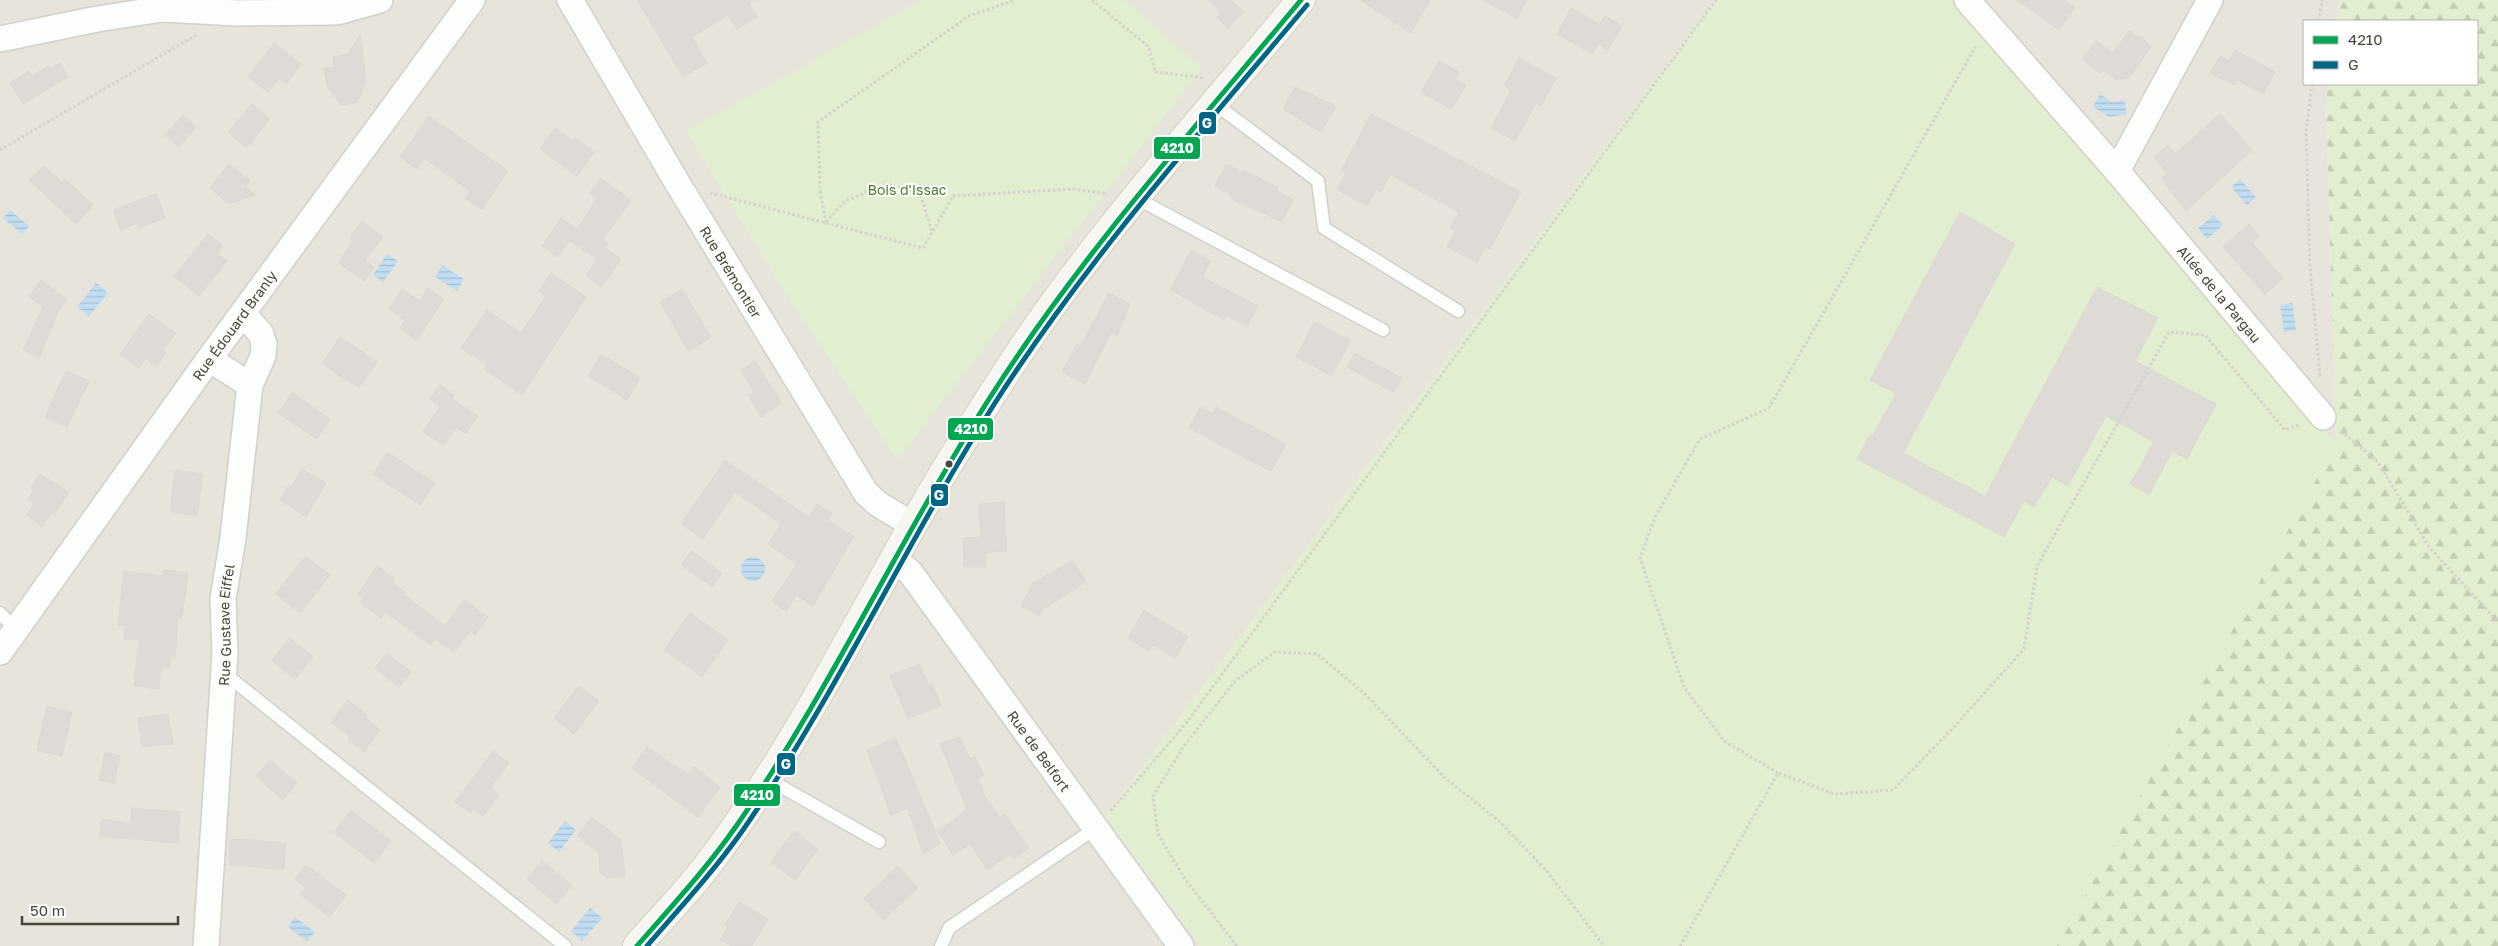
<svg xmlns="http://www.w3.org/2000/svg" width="2498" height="946" viewBox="0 0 2498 946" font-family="'Golos Text',sans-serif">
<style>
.residential{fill:#e7e4dc}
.green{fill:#e1eecf}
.forest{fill:url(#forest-firs)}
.water{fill:url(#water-rules)}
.building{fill:#dedbd6;stroke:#dcd9d4}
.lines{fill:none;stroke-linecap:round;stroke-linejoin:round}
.service-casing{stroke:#d2d0cb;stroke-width:15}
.minor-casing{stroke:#d2d0cb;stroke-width:28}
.secondary-casing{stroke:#d3cfc5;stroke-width:30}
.path{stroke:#d3d2cc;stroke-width:3;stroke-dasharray:2.5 2.5;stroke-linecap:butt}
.service{stroke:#fdfdfc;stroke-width:12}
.minor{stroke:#fdfdfc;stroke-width:25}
.secondary{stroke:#f7f6f1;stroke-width:28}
.bus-1-casing{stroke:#fff;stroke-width:9}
.bus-2-casing{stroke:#fff;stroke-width:9}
.bus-1{stroke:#00a651;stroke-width:5}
.bus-2{stroke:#006685;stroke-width:5}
.bus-dot{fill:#4b4439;stroke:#fff;stroke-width:2}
.labels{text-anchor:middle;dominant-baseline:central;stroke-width:4;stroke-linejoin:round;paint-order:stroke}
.park-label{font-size:14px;fill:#4a7f2a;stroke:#fff}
.street-label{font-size:14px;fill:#4b4439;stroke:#fff}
.line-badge{stroke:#fff;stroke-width:2}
.badge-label{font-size:14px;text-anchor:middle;font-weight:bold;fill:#fff}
</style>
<defs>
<pattern id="forest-firs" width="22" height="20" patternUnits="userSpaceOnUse" patternTransform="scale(1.25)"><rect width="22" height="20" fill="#e1eecf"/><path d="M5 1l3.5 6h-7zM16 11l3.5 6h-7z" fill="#c3cdb2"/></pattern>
<pattern id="water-rules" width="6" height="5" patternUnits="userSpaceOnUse" patternTransform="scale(1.25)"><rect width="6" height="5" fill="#c0ddf1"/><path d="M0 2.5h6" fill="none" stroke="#a6bfcf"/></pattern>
</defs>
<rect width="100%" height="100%" fill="#f4f2ee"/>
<path class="residential" d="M0 0H1715L1105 817 1200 946H0Z
M1964 0H2339L2337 21H2304V84H2328L2326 104 2336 444 2013 73 1988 25Z"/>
<path class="green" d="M921 0H1124L1202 68 897 460 781 287 686 131Z
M1715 0H1964L1988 25 2013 73 2336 444 2057 946H1200L1105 817Z"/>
<path class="forest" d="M2339 0H2498V946H2057L2336 444 2326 104 2328 84H2477V21H2337Z"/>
<path class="water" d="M2100 94 2112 102 2124 100 2127 114 2109 117 2093 107Z
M2240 179 2256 197 2247 205 2231 187Z
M10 210 29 226 22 234 3 218Z
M2214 215 2223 225 2207 239 2198 228Z
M387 254 398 261 383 282 373 275Z
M442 265 464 279 457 291 435 277Z
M96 283 108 293 89 316 77 307Z
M2292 303 2296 330 2284 332 2280 305Z
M741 569a12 12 0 1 1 24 0a12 12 0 1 1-24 0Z
M565 821 576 830 559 852 548 843Z
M590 908 602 918 582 941 571 931Z
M295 917 315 932 307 941 288 927Z"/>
<path class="building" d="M637 0H754L749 3 757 17 737 29 728 15 692 37 707 63 683 77Z
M1208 0H1231L1244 12 1228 28 1217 17 1221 12Z
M1360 0H1430L1411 33Z
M1483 0H1527L1517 19Z
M2016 0H2065L2075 7 2059 30Z
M1571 8 1600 24 1605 16 1622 26 1608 50 1598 44 1593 54 1557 34Z
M2129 31 2138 37H2141L2151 47 2129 78 2117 80 2102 70 2100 73 2082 60 2096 41 2113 53Z
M360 35 366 80 358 102 341 105 327 86 324 68 334 67 333 57 348 54Z
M274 43 301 64 286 84 278 79 268 92 248 77Z
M2235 50 2275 72 2263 94 2237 80 2234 85 2210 73 2220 56 2229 61Z
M1519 58 1556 78 1541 106 1536 103 1515 141 1491 128 1511 90 1504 86Z
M1439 61 1459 72 1455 79 1466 85 1452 109 1421 92Z
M60 63 68 77 23 104 10 83 29 71 32 76 48 66 50 69Z
M1295 87 1336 106 1321 132 1283 109Z
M252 104 270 119 247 148 228 132Z
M1371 114 1521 192 1490 249 1485 247 1477 263 1447 247 1455 231 1450 228 1459 212 1390 175 1381 192 1376 189 1367 206 1337 190 1346 173 1341 171Z
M2220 114 2252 150 2186 211 2161 178 2167 173 2154 157 2168 145 2175 154Z
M183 115 196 127 179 147 165 135Z
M429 116 508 171 482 209 465 198 470 191 424 158 417 169 400 157Z
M555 128 573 141 575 138 594 152 577 176 540 149Z
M229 164 250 181 245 187 255 195 229 204 210 188Z
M1226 164 1243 173 1244 170 1278 188 1277 191 1293 200 1282 222 1230 198 1231 195 1215 186Z
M44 166 62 183 65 179 93 205 76 224 29 180Z
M601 178 631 200 603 239 608 243 605 248 621 259 602 287 586 276 597 259 570 241 597 198 590 193Z
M156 194 165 218 139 228 137 223 121 230 113 210Z
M1960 212 2015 244 1903 453 1985 496 2097 287 2158 318 2135 361 2216 404 2187 459 2172 451 2149 495 2130 484 2154 442 2106 416 2068 486 2052 477 2034 507 2024 501 2004 537 1857 459 1870 435 1872 437 1896 393 1870 380Z
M561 218 577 229 558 257 542 246Z
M362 221 383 237 365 260 374 267 364 281 338 262 353 241 350 238Z
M2249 224 2260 236 2252 243 2283 278 2265 295 2223 247Z
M208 234 223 246 217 253 227 261 199 296 174 276Z
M1191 250 1211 261 1202 277 1258 306 1247 326 1227 316 1224 320 1170 290Z
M551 273 586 297 522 395 484 369 487 365 461 348 487 310 521 333 546 296 539 291Z
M41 280 67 300 59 310 39 358 23 350 43 307 29 296Z
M428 288 444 299 417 340 400 328 405 320 389 309 402 289 419 301Z
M682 289 711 337 688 351 660 302Z
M1109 293 1130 304 1117 336 1111 333 1085 384 1062 372 1077 344 1080 346 1085 338Z
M149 314 176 333 163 350 166 353 156 367 146 359 139 368 120 354Z
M1314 322 1350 341 1332 376 1296 357Z
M340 337 377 362 359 388 322 364Z
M1355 353 1402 378 1394 392 1347 367Z
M601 354 640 378 627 400 588 376Z
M755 361 782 403 761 417 748 395 754 392 741 370Z
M66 371 89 381 67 427 45 417Z
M440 385 454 395 452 399 478 416 466 433 456 427 444 445 423 432 440 406 430 399Z
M292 393 330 419 317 439 278 413Z
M1200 407 1213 414 1216 407 1286 444 1271 471 1189 428Z
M387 452 435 483 420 505 373 474Z
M725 460 809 517 817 504 832 513 828 521 854 536 813 606 797 595 786 611 772 601 797 564 768 544 781 524 735 492 703 539 681 524Z
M302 469 326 483 306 517 280 500 288 485 291 487Z
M175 470 203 474 197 516 170 512Z
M40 474 69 492 54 515 51 513 42 527 27 515 34 503 28 499 34 490 31 488Z
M1004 502 1007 551 986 552V567H964L963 538 981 537 978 504Z
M691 551 722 573 712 587 681 565Z
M305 556 330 575 300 613 276 594Z
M1073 561 1086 582 1042 610 1039 616 1021 606 1033 583Z
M377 566 395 579 392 583 405 592 403 594 445 626 464 600 488 617 475 635 470 631 454 652 435 639 431 645 385 612 382 618 360 603 364 598 358 594Z
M164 570 188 573 182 618 178 617 175 657H170L169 667 161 666 159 689 134 686 139 640 124 639 125 625H118L124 571 163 576Z
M1144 610 1188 637 1175 658 1153 645 1149 651 1128 638Z
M690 613 728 640 702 677 664 650Z
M289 638 313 656 295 679 272 661Z
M387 653 411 672 399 687 375 668Z
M919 664 929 685 932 684 941 705 908 719 890 676Z
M578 686 599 701 574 734 554 718Z
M348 700 367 715 365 718 380 730 364 752 348 740 350 737 331 722Z
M47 706 72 712 62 756 37 750Z
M168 714 173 744 142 747 138 718Z
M960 737 970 759 975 757 984 776 978 778 985 797 1000 817 1005 814 1029 848 1014 859 1010 854 988 870 970 844 953 855 938 831 967 810 940 744Z
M896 738 940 843 924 854 907 808 891 815 867 750Z
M647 747 688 774 694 767 720 787 698 817 632 768Z
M493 751 509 763 490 788 499 795 483 816 474 809 471 813 455 802Z
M105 752 120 756 114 783 99 780Z
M270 760 297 783 283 800 256 776Z
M132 808 180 812 178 843 99 836 102 819 130 824Z
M351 810 391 841 374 863 334 832Z
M592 817 621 840 625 876 607 878 600 873 599 853 577 836Z
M794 831 818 849 795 880 771 862Z
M241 839 286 843 284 869 229 865 230 840Z
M542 861 572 885 557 904 527 880Z
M306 865 346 895 330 917 300 894 306 887 295 879Z
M898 866 918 888 883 920 864 898Z
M739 902 768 919 752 946H731L720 940 728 927 725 925Z"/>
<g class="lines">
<defs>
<path id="service" d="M1215 104 1318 181 1324 228 1458 311
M1136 198 1383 330
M0 613 16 630
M224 673 565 946
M766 778 879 842
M941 946 949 928 1096 828"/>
<g id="minor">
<path id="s1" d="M570 0 678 184 866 493 878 504 913 525"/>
<path d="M1967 0 2117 171 2210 0"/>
<path d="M0 39 97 19 163 9 237 13 337 12 380 0"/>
<path id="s2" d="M2117 171 2323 417"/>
<path d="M209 359 250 385"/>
<path id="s3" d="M893 559 910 572 1181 946"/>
<path id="s4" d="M0 652 209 359 472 0"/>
<path id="s5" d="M206 946 225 652 223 599 233 538 250 385 263 356 264 344 261 334 243 313"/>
</g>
<path id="secondary" d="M637 946C661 918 688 892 710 862 781 768 837 662 894 559 927 498 964 438 1002 379 1088 244 1199 124 1301 0"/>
</defs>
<use href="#service" class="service-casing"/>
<use href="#minor" class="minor-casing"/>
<use href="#secondary" class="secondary-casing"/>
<path class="path" d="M1092 0 1149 47 1155 72 1205 78
M2319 21 2322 0
M2312 84 2306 133 2310 267 2320 376
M0 150 198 34
M710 193 923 248 953 196 1072 189 1108 194
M826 222 845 201 887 184 920 193 932 232
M826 223 820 190 818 122 969 16 1015 0
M2341 431 2378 462 2429 547 2498 622
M1778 773 1724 741 1684 687 1640 558 1655 517 1700 439 1769 408 1977 44
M1111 811 1187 722 1716 0
M1237 946 1185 879 1158 834 1153 796 1184 746 1235 681 1275 652 1317 654 1365 694 1445 778 1499 821 1546 870 1604 946
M1680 946 1778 773 1835 794 1893 790 1953 728 2024 649 2037 566 2169 332 2205 335 2285 430 2301 424"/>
<use href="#service" class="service"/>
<use href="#minor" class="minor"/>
<use href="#secondary" class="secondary"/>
<defs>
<path id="bus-1" d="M637 946C672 906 707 868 737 825 831 689 900 538 989 399 1080 256 1193 130 1301 0"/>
<path id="bus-2" d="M647 946C680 908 714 871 743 830 836 695 905 545 993 406 1085 262 1198 135 1307 5"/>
</defs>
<use href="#bus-1" class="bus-1-casing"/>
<use href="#bus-2" class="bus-2-casing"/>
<use href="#bus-1" class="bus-1"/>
<use href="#bus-2" class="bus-2"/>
</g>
<circle class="bus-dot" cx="949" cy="464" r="4.5"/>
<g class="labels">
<g class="park-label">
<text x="907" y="189">Bois d'Issac</text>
</g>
<g class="street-label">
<text stroke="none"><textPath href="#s1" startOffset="316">Rue Brémontier</textPath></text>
<text stroke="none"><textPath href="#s2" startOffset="160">Allée de la Pargau</textPath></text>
<text stroke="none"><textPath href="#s4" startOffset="402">Rue Édouard Branly</textPath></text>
<text stroke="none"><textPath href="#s5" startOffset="322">Rue Gustave Eiffel</textPath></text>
<text stroke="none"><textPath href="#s3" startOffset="242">Rue de Belfort</textPath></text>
</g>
</g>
<g class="line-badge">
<rect x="1198" y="111" width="19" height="24" rx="5" fill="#006685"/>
<rect x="1153" y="136" width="48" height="24" rx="5" fill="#00a651"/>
<rect x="947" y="417" width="47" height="24" rx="5" fill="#00a651"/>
<rect x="930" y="483" width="19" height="24" rx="5" fill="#006685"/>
<rect x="776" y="752" width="20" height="24" rx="5" fill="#006685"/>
<rect x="733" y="783" width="48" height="24" rx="5" fill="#00a651"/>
</g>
<g class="badge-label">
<text x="1207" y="128">G</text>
<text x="1177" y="153">4210</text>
<text x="971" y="434">4210</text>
<text x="939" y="500">G</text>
<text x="786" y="769">G</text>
<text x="757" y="800">4210</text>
</g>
<rect x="2303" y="20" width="175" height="65" fill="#ffffff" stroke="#b7b4b0"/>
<rect x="2313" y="36" width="25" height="8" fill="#00a651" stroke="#b7b4b0"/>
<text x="2348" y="45" font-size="15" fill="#4b4439">4210</text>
<rect x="2313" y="61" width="25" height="8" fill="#006685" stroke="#b7b4b0"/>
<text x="2348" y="70" font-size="15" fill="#4b4439">G</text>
<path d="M22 916v8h156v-8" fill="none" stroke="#4b4439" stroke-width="2.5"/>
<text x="30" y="916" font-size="15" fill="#4b4439" stroke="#ffffff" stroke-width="4" paint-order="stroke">50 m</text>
</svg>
